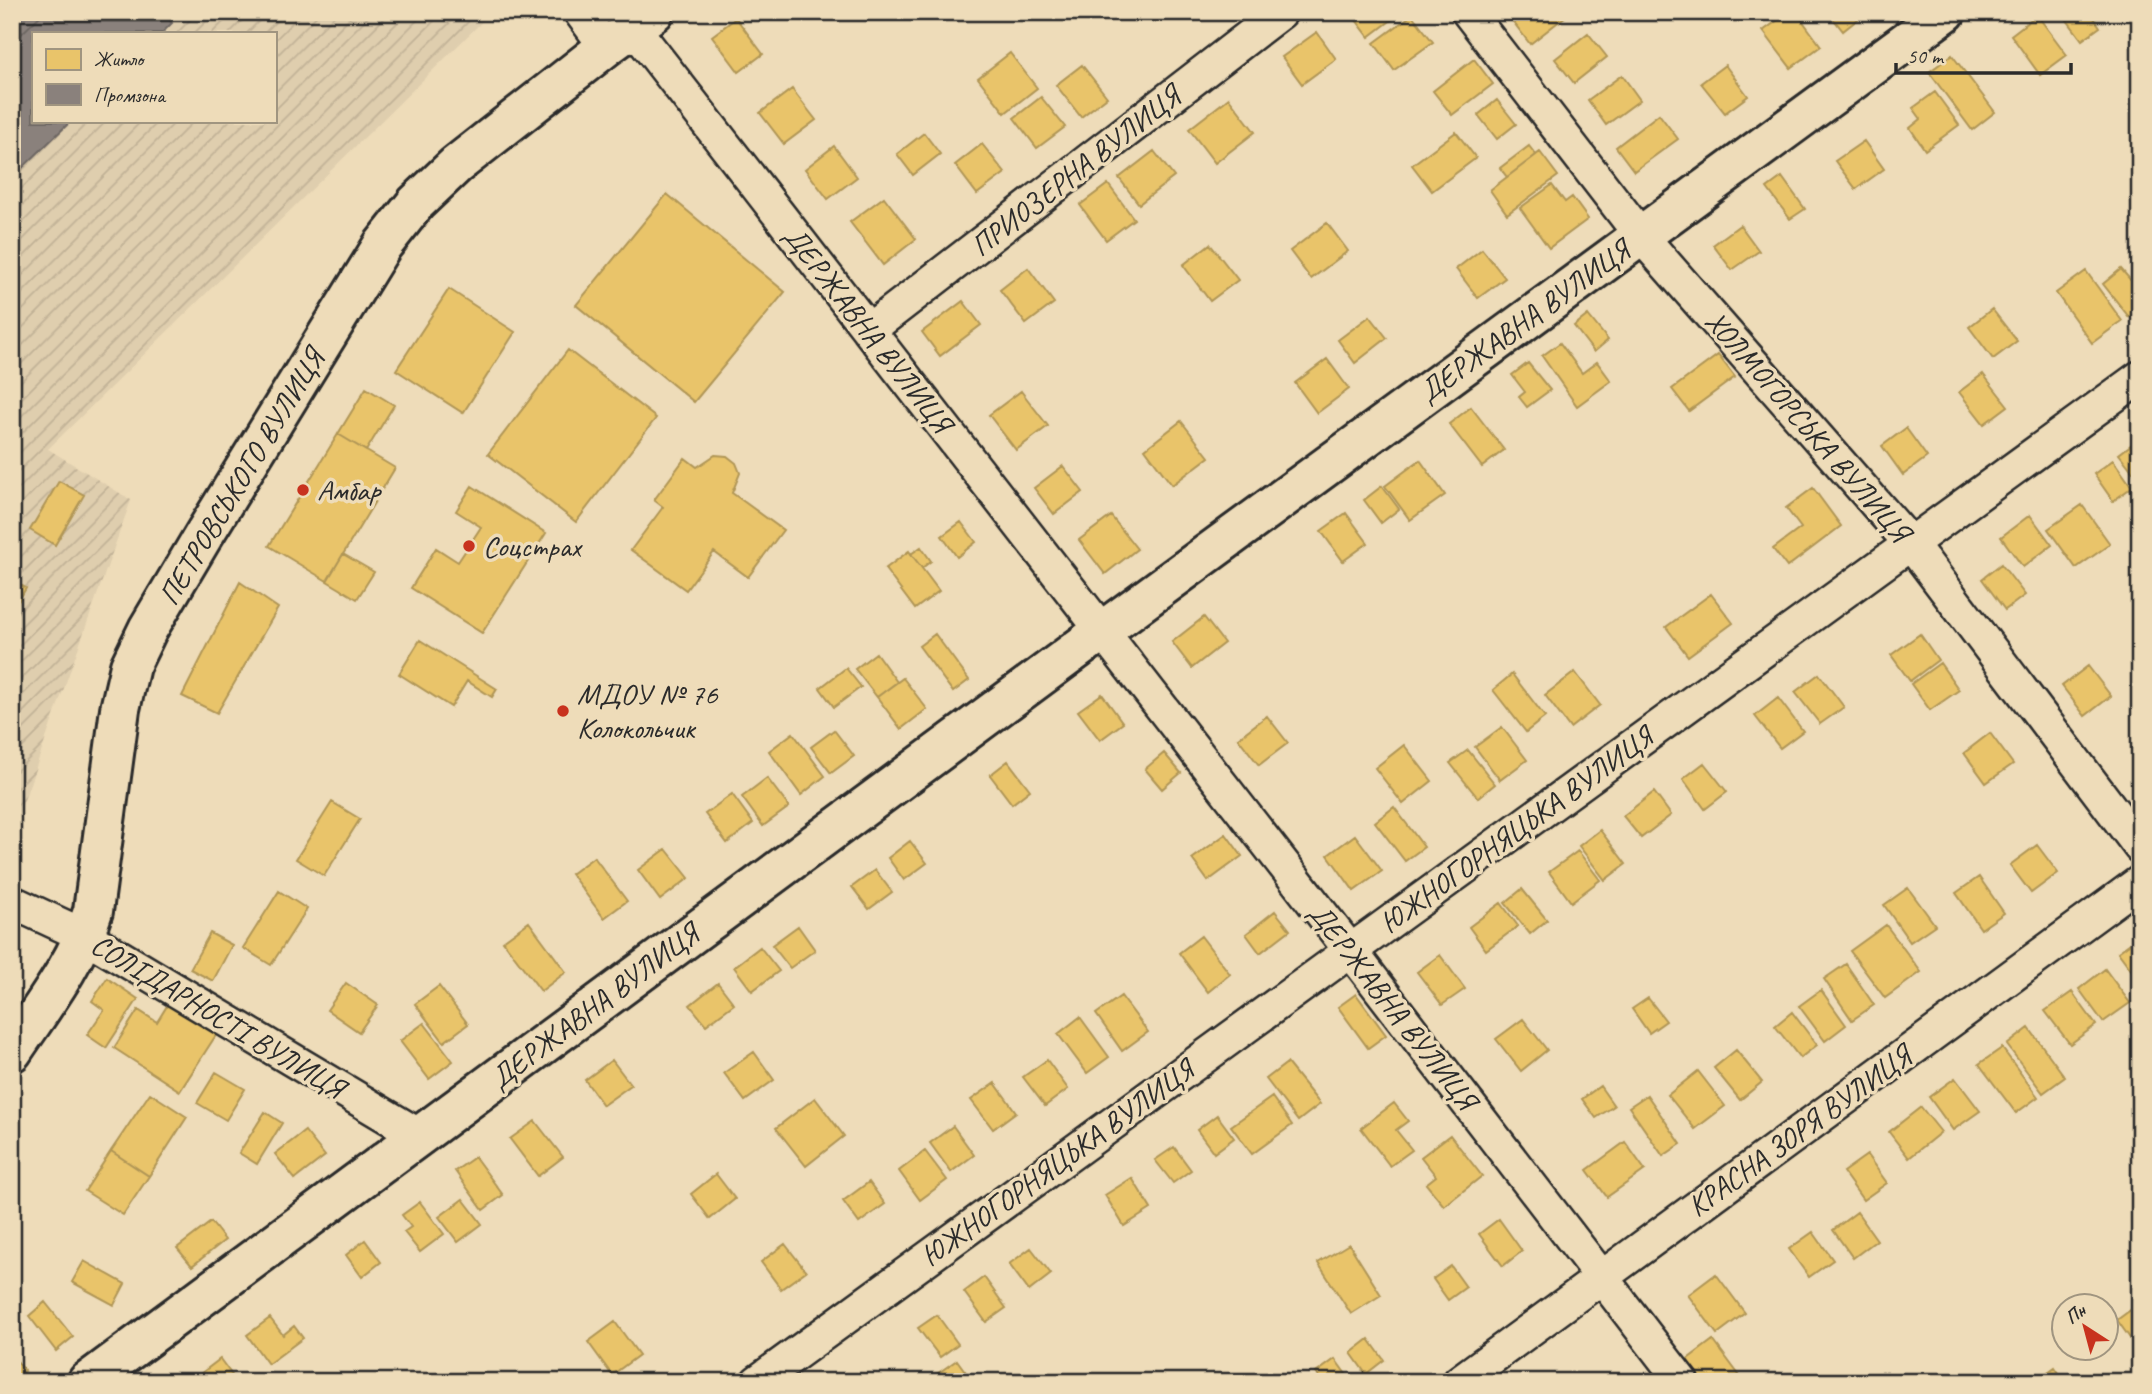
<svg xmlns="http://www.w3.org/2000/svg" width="2152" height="1394" viewBox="0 0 2152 1394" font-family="Caveat,sans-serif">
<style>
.industrial{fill:url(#industrial-furrows);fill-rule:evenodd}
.homes{fill:#e9c46a;stroke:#b09657;stroke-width:2}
.industry{fill:#8a817c;stroke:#6e6764;stroke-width:2}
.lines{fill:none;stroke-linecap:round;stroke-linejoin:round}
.minor-casing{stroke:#2b2b2b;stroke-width:37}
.major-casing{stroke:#2b2b2b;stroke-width:44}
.minor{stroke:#eedcb9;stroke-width:32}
.major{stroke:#eedcb9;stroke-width:38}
.poi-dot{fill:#c8321e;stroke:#eedcb9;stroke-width:2.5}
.labels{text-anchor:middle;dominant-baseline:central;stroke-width:7;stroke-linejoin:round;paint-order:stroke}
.street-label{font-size:30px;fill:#2b2b2b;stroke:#eedcb9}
.poi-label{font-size:30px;fill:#2b2b2b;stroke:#eedcb9;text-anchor:start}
</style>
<defs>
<pattern id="industrial-furrows" width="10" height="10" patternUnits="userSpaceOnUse" patternTransform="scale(1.75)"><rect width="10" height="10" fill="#dfceae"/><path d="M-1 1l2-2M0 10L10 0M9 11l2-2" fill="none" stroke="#c0b196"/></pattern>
</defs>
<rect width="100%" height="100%" fill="#eedcb9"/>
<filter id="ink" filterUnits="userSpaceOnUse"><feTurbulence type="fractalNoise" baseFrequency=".0143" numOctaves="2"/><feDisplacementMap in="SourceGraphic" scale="14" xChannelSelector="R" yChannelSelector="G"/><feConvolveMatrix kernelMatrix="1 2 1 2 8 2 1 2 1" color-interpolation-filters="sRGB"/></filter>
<g filter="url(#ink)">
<path class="industrial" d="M12 12H492L48 449 131 500 12 834ZM33 33H275V121H33Z"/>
<path class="homes" d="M1350 12H1402L1369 37Z
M1520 12H1571L1530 44 1511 19Z
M1789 12H1796L1821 46 1791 68 1763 31Z
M1828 12H1867L1843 31Z
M2061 12H2090L2100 27 2082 40Z
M1412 15 1433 42 1394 70 1374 43Z
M2037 15 2067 55 2040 75 2011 35Z
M736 18 763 54 739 72 712 36Z
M1317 32 1336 59 1302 84 1282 57Z
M1588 33 1607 57 1574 83 1555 59Z
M1010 53 1037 88 1005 113 978 78Z
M1952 55 1995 112 1972 130 1929 72Z
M1474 59 1493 84 1452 115 1433 91Z
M1082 65 1107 97 1081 117 1056 85Z
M1725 65 1748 96 1725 113 1701 83Z
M1622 75 1640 100 1606 125 1588 100Z
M792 89 816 120 784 144 760 113Z
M1935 92 1959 125 1925 150 1910 128 1921 119 1913 108Z
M1041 97 1065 127 1037 148 1014 118Z
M1229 98 1255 132 1215 163 1189 129Z
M1497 100 1516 124 1497 139 1478 115Z
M1659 114 1678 139 1634 171 1616 147Z
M1456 132 1476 158 1432 191 1412 165Z
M924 133 940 154 913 175 897 154Z
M1864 141 1884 169 1856 189 1835 161Z
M982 144 1005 173 977 194 955 165Z
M834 146 857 177 828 199 805 169Z
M1529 146 1536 155 1507 177 1500 168Z
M1154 151 1174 177 1139 204 1119 178Z
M1540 152 1558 176 1507 214 1490 190Z
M1782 177 1805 209 1790 219 1767 188Z
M1108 184 1134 219 1106 240 1080 205Z
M1552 185 1565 202 1572 197 1588 219 1549 248 1520 208Z
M667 194 785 292 694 402 576 305Z
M884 197 916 239 883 265 850 222Z
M1327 223 1348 251 1311 279 1290 251Z
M1740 225 1759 251 1732 270 1713 245Z
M1210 244 1238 280 1210 301 1183 265Z
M1482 249 1505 278 1478 298 1456 269Z
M1028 268 1054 303 1026 324 1000 290Z
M2121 269 2140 291V308L2129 317 2103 284Z
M2086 271 2122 321 2092 343 2056 293Z
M449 289 515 332 463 413 396 370Z
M963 301 981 325 940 356 922 332Z
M1992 309 2017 341 1993 359 1969 327Z
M1588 315 1608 340 1594 352 1574 326Z
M1370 316 1387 338 1355 363 1338 340Z
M1560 343 1582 373 1597 362 1611 381 1577 406 1542 356Z
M568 350 656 418 576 522 488 454Z
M1718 355 1735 377 1689 411 1672 389Z
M1327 359 1349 389 1317 413 1295 383Z
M1528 363 1550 390 1527 407 1519 397 1525 392 1512 375Z
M1983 374 2008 406 1984 424 1959 392Z
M366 388 394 405 366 451 338 434Z
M1021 391 1048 426 1016 450 989 415Z
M1471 407 1504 450 1482 467 1449 424Z
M1181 421 1209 457 1172 485 1145 449Z
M1906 428 1927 457 1903 475 1882 446Z
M338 434 395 468 327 581 269 546Z
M2140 438V475L2137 477 2119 454Z
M715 455 727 456 736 463 740 473 732 493 783 530 748 577 714 552 686 590 631 550 663 507 654 500 685 458 697 467Z
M1420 460 1445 495 1410 520 1385 486Z
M2113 460 2132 487 2113 501 2094 474Z
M1063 466 1083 492 1054 514 1034 488Z
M59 481 84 495 55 545 30 530Z
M472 486 546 533 482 633 411 588 436 548 458 562 481 527 456 511Z
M1382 486 1399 509 1381 523 1364 500Z
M1813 488 1841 526 1787 567 1773 549 1801 528 1786 508Z
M2082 505 2110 544 2076 568 2048 529Z
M1346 513 1368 543 1343 561 1321 531Z
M2030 515 2052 545 2023 567 2001 537Z
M1111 516 1137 549 1105 574 1079 540Z
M961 522 976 542 957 557 942 536Z
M921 547 931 561 922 568 911 554Z
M909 551 939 591 915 609 885 569Z
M343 554 374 572 357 599 327 581Z
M2001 564 2025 595 2005 610 1982 579Z
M12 580 26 588 12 612Z
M240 582 278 608 217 713 182 696Z
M1711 594 1733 623 1688 656 1666 627Z
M1204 617 1224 643 1192 668 1172 642Z
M935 634 969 680 953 692 919 646Z
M1920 634 1938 660 1910 681 1891 655Z
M420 640 497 689 492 697 467 681 451 707 399 674Z
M876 653 897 682 877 697 855 669Z
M1940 663 1959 690 1930 710 1911 684Z
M2088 666 2111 696 2085 716 2062 686Z
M846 668 861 687 834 707 820 688Z
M1575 672 1600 705 1570 728 1545 695Z
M1512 674 1545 717 1526 732 1493 690Z
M1819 674 1844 707 1820 724 1795 692Z
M903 678 927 709 901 729 877 697Z
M1102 694 1123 723 1100 740 1078 711Z
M1778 698 1803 731 1780 748 1755 716Z
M1267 716 1288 743 1259 765 1238 738Z
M1502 727 1527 760 1500 780 1475 747Z
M834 730 854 756 831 773 811 747Z
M793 733 825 776 801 795 769 751Z
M1990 733 2013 764 1986 783 1964 753Z
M1404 745 1432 781 1403 804 1375 768Z
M1468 750 1495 784 1478 798 1450 763Z
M1164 753 1181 773 1162 789 1145 769Z
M1008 761 1030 790 1012 804 990 775Z
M1704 763 1727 792 1705 809 1683 779Z
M767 778 789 807 763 826 742 797Z
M1654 792 1671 815 1641 838 1623 816Z
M732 794 753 823 727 843 705 814Z
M332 802 360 819 324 876 296 859Z
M1394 807 1424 847 1405 861 1375 822Z
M1600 830 1626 864 1605 880 1579 846Z
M1226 834 1242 856 1208 881 1192 859Z
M1355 835 1382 871 1354 891 1328 855Z
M910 841 927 863 904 880 888 858Z
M2037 845 2058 873 2031 893 2010 865Z
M666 849 689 878 660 900 638 870Z
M1578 851 1600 880 1571 902 1549 872Z
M594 857 627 901 604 918 571 874Z
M875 870 892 892 869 909 852 887Z
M1979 877 2004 913 1981 929 1956 893Z
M1908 888 1935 925 1910 942 1884 905Z
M1522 889 1547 920 1530 934 1505 903Z
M279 891 307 909 271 965 243 948Z
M1501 903 1518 926 1486 950 1469 927Z
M1275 911 1290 930 1260 953 1246 934Z
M529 922 566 972 541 991 503 941Z
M1886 925 1921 972 1885 998 1850 951Z
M798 926 815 950 790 968 772 945Z
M210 933 232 945 213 981 190 969Z
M1201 936 1230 974 1208 992 1179 953Z
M2140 936V982L2118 952Z
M760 947 779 971 752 991 734 967Z
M1440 955 1465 989 1442 1005 1417 972Z
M1846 964 1874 1005 1852 1020 1824 979Z
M2105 969 2130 1003 2103 1022 2079 989Z
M107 978 138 999 106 1048 87 1035 104 1010 92 1001Z
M346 983 378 1005 359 1032 327 1010Z
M718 983 734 1004 706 1025 690 1005Z
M439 986 468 1024 444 1042 415 1004Z
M1821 990 1846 1025 1825 1041 1799 1006Z
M2072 992 2096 1025 2070 1044 2045 1011Z
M1356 994 1386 1035 1368 1048 1338 1007Z
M1121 996 1148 1032 1122 1051 1096 1014Z
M1648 998 1666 1021 1649 1033 1632 1009Z
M170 1001 218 1032 180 1091 114 1048 138 1010 157 1022Z
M1792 1012 1817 1045 1800 1058 1775 1026Z
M1080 1017 1109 1057 1087 1073 1058 1034Z
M1523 1019 1547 1050 1521 1071 1496 1039Z
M424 1023 453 1061 429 1079 400 1041Z
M2029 1028 2065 1077 2043 1093 2007 1045Z
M2002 1048 2038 1097 2016 1113 1979 1064Z
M1736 1050 1762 1082 1740 1100 1714 1068Z
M754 1052 774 1080 745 1101 724 1073Z
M612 1060 631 1085 603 1105 585 1080Z
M1047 1060 1068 1089 1045 1106 1023 1077Z
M1287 1063 1320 1104 1298 1121 1266 1079Z
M1698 1071 1725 1106 1695 1129 1668 1095Z
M216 1072 245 1089 226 1120 197 1103Z
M1955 1078 1980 1111 1953 1130 1929 1097Z
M995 1083 1016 1112 993 1129 971 1100Z
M1600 1086 1614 1106 1596 1118 1582 1099Z
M150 1093 187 1117 149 1176 111 1151Z
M1647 1095 1681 1144 1663 1156 1629 1107Z
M1272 1097 1292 1125 1252 1154 1231 1126Z
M815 1098 844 1136 806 1166 776 1128Z
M1394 1103 1408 1121 1396 1130 1412 1150 1390 1166 1361 1128Z
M1921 1107 1941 1132 1909 1158 1889 1132Z
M265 1112 282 1123 257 1164 239 1153Z
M1217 1115 1234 1138 1214 1153 1197 1130Z
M535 1121 563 1157 538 1176 510 1139Z
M953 1126 974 1155 951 1172 930 1143Z
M305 1131 325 1156 295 1179 275 1154Z
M1450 1135 1482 1176 1444 1206 1426 1184 1436 1176 1421 1157Z
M1625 1142 1645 1170 1607 1197 1587 1170Z
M1174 1147 1191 1170 1173 1183 1155 1160Z
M111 1151 149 1176 123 1215 85 1191Z
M925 1151 947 1180 920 1200 899 1171Z
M1867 1155 1887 1183 1863 1200 1843 1172Z
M475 1157 503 1195 483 1210 455 1171Z
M716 1174 735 1199 710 1219 691 1194Z
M1132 1178 1151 1209 1124 1226 1105 1195Z
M869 1182 885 1204 859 1223 843 1201Z
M463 1199 482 1224 458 1242 439 1217Z
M420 1202 444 1234 420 1252 404 1232 411 1227 402 1215Z
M1857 1212 1877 1240 1853 1258 1833 1230Z
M1499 1219 1522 1251 1503 1266 1479 1234Z
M211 1222 225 1240 192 1266 177 1248Z
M1813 1232 1833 1260 1809 1277 1789 1249Z
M365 1240 381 1262 362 1277 346 1255Z
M785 1244 806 1271 781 1289 761 1262Z
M1349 1244 1381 1295 1351 1314 1318 1263Z
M1031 1248 1051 1274 1029 1291 1009 1264Z
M84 1261 125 1284 114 1305 72 1282Z
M1451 1266 1466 1287 1448 1300 1433 1279Z
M1716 1274 1745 1313 1717 1334 1688 1295Z
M984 1277 1006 1308 986 1322 964 1292Z
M45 1302 73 1337 56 1351 29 1316Z
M2140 1303V1346L2137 1348 2117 1320Z
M937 1315 958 1344 940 1357 918 1328Z
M270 1318 283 1335 294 1326 303 1338 268 1364 247 1335Z
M615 1322 639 1355 612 1375 588 1342Z
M1369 1339 1384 1360 1366 1374 1351 1353Z
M1713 1340 1742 1379 1738 1382H1700L1685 1361Z
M12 1355 25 1371 12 1381Z
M220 1359 237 1382H205L199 1375Z
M1335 1359 1350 1380 1348 1382H1323L1316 1373Z
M957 1360 973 1382H943L937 1374Z
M2055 1367 2065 1382H2034Z"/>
<path class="industry" d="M12 12H44L12 43Z
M44 12H162L172 23 162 33H33V121H71L12 178V43Z"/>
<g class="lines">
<defs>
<path id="minor" d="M580 12 606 47
M1468 12 1641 236 1911 544 2140 847
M633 27 1350 950 1682 1382
M870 329 1281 12
M12 902 85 936 420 1136
M757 1382 2140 377
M1459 1382 2140 882"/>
<path id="major" d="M12 1052C42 1007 77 963 93 911L120 709 130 666 148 629 205 533 382 246 416 203 456 165 606 47 654 12
M87 1382 1102 631 1946 12"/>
</defs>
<use href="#minor" class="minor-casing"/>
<use href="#major" class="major-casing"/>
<use href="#minor" class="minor"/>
<use href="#major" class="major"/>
</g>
</g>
<g class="poi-dot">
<circle cx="303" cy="490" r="7"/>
<circle cx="469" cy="546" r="7"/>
<circle cx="563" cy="711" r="7"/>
</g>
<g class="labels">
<g class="street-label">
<text transform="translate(1075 171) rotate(-38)">ПРИОЗЕРНА ВУЛИЦЯ</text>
<text transform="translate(1524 321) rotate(-36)">ДЕРЖАВНА ВУЛИЦЯ</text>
<text transform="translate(868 329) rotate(52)">ДЕРЖАВНА ВУЛИЦЯ</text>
<text transform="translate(1808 426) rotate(49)">ХОЛМОГОРСЬКА ВУЛИЦЯ</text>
<text transform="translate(241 477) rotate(-59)">ПЕТРОВСЬКОГО ВУЛИЦЯ</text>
<text transform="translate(1516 830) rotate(-36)">ЮЖНОГОРНЯЦЬКА ВУЛИЦЯ</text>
<text transform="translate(594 1006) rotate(-37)">ДЕРЖАВНА ВУЛИЦЯ</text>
<text transform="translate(1393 1006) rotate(52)">ДЕРЖАВНА ВУЛИЦЯ</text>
<text transform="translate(218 1016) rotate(31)">СОЛІДАРНОСТІ ВУЛИЦЯ</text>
<text transform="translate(1799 1131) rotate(-36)">КРАСНА ЗОРЯ ВУЛИЦЯ</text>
<text transform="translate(1057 1163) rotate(-36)">ЮЖНОГОРНЯЦЬКА ВУЛИЦЯ</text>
</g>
<g class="poi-label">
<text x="317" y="490">Амбар</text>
<text x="483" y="546">Соцстрах</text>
<text x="577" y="694">МДОУ № 76<tspan x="577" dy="34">Колокольчик</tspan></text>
</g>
</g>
<rect width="2152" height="1394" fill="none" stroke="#eedcb9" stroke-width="42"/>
<rect x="21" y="21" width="2110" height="1352" fill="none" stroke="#2b2b2b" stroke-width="2.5" filter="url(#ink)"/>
<rect x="32" y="32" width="245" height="91" fill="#eedcb9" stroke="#a09580" stroke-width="2"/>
<rect x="46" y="49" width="35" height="21" fill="#e9c46a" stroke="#a09580" stroke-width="2"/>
<text x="94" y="66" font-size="21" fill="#2b2b2b">Житло</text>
<rect x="46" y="84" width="35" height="21" fill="#8a817c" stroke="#a09580" stroke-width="2"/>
<text x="94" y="102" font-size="21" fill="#2b2b2b">Промзона</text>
<g transform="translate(2085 1327) rotate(324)"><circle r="33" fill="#eedcb9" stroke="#a09580" stroke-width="2"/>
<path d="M0-5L12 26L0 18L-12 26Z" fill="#c8321e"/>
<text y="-10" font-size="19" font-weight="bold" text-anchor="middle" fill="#2b2b2b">Пн</text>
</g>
<path d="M1896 63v10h175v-10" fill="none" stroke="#2b2b2b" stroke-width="3.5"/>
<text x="1907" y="63" font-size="21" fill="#2b2b2b" stroke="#eedcb9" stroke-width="5" paint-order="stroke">50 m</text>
</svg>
